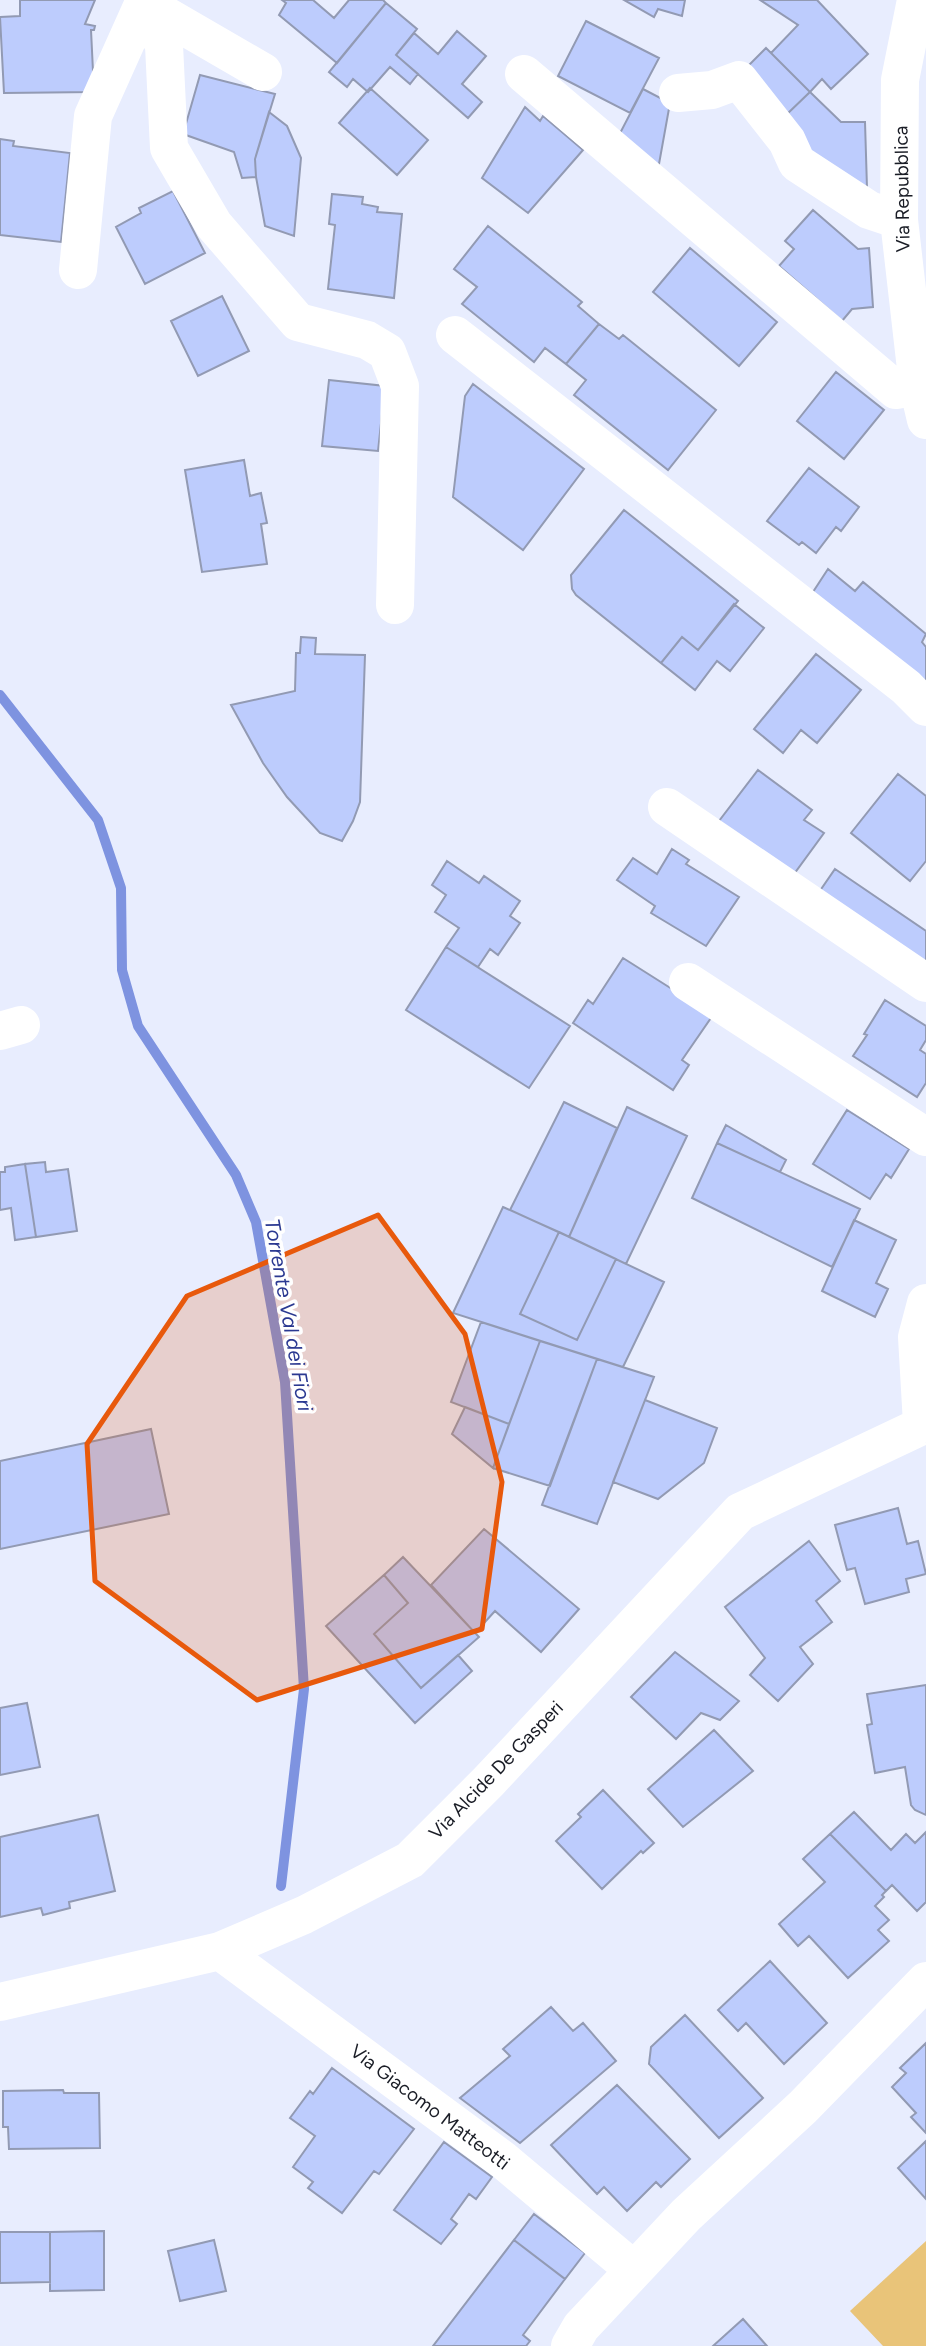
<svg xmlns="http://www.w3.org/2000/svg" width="926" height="2346" viewBox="0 0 926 2346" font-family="Figtree,sans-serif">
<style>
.green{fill:#e9c479}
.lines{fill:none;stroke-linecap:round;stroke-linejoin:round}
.stream{stroke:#7e93e0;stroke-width:10}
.building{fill:#bdccfd;stroke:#929ab3;stroke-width:2}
.minor{stroke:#fff;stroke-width:38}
.marked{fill:#e8590c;fill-opacity:0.2;stroke:#e8590c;stroke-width:5;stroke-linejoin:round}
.labels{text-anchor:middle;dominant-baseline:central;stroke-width:7;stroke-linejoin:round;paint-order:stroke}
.street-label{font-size:19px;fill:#1a1d26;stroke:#fff}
.water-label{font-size:21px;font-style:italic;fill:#2b3991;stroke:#fff}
</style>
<rect width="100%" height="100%" fill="#e8edfe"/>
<path class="green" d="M926 2241V2346H883L850 2311Z"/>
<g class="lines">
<path class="stream" d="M0 695 98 820 121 888 122 970 138 1026 236 1175 256 1222 285 1382 304 1689 281 1886"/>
</g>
<path class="building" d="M20 0H95L85 24 95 26 94 30H91L94 92 4 93 0 17 20 16Z
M282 0H313L334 18 349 0H383L386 3 337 63 279 15 286 3Z
M624 0H685L682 16 658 9 654 17Z
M760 0H817L868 54 831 89 822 79 810 92 771 53 798 25Z
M386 3 417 29 396 55 418 74 410 84 390 67 368 92 353 79 347 87 329 72Z
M586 21 659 58 630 113 558 76Z
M457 31 486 56 462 84 482 102 468 118 396 55 414 33 438 54Z
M766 48 810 92 784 117 746 68Z
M200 75 275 94 255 159 256 177 242 178 234 152 183 134Z
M370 88 428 140 397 175 339 123Z
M643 89 670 103 657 175 617 139Z
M810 92 841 122H865L867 188 804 151 784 117Z
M525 107 540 121 543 116 583 150 528 213 482 178Z
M269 112 287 126 301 158 294 236 265 226 256 177 255 159Z
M0 139 14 141 13 146 70 153 61 242 0 235Z
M173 191 205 253 145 284 116 227 141 213 139 208Z
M332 194 363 197 362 204 378 207 377 212 402 214 394 298 328 289 335 225 329 224Z
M813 210 858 249 869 248 873 307 852 309 842 321 779 266 794 249 785 241Z
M488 226 582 302 578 306 599 324 566 364 545 348 534 362 462 304 477 287 454 269Z
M690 248 777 322 739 366 653 292Z
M222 296 249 351 198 376 171 321Z
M599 324 619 339 623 335 716 410 668 470 574 395 586 380 566 364Z
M836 372 884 410 844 459 797 421Z
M329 380 385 386 378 451 322 446Z
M473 384 584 469 523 550 453 497 465 396Z
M244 460 250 496 261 493 267 523 261 524 267 564 202 572 185 470Z
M809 468 859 507 841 531 836 527 816 553 802 542 799 545 767 521Z
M624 510 738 601 698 650 682 637 661 663 576 595 572 589 571 575Z
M828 569 855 591 863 582 926 634 922 642 926 647V687L811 595Z
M734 604 764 628 730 671 717 661 695 690 661 663 682 637 698 650Z
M301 637 316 638 315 654 365 655 360 802 353 821 342 841 320 833 287 797 263 763 231 705 295 691 296 653H300Z
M816 654 861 690 817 743 801 730 783 753 754 729Z
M758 770 812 810 804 820 824 833 794 874 719 821Z
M898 774 926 796V861L910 881 851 833Z
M672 849 689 860 686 864 739 897 706 946 651 913 655 906 617 880 633 858 657 874Z
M447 861 479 883 484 876 520 901 510 916 520 923 498 955 490 949 478 967 446 947 459 928 435 912 446 895 432 885Z
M835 869 926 931V974L815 898Z
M446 947 570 1026 529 1088 406 1010Z
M623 958 713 1015 682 1060 689 1065 673 1090 573 1023 588 1000 593 1004Z
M885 1000 926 1026V1040L920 1050 926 1054V1083L917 1097 853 1056 867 1035 864 1034Z
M564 1102 617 1128 569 1237 510 1210Z
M627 1107 687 1136 626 1264 569 1237Z
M847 1110 909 1149 891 1178 886 1174 870 1199 813 1164Z
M726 1125 786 1160 780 1172 717 1143Z
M717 1143 860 1209 832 1267 692 1198Z
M45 1162 46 1172 68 1169 77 1231 36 1237 25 1164Z
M25 1164 36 1237 15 1240 11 1208 0 1210V1172H5V1167Z
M503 1207 559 1232 520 1314 577 1340 616 1259 664 1282 623 1367 453 1313Z
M854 1220 896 1240 876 1283 888 1289 875 1317 822 1291Z
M559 1232 616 1259 577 1340 520 1314Z
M481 1322 540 1341 509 1424 451 1402Z
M540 1341 597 1359 550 1486 493 1468Z
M597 1359 654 1377 597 1524 542 1505Z
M645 1400 717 1428 704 1463 658 1499 613 1482Z
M465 1407 509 1424 493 1468 452 1434Z
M151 1429 169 1514 0 1549V1461Z
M898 1508 907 1544 918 1541 926 1574 906 1579 909 1592 865 1604 855 1568 847 1570 835 1525Z
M484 1529 579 1609 541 1652 495 1611 475 1633 431 1585Z
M809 1541 840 1581 816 1601 832 1622 800 1647 813 1664 778 1701 750 1675 765 1658 725 1607Z
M403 1557 479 1637 421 1688 374 1634 408 1603 384 1575Z
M384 1575 408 1603 374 1634 421 1688 458 1655 472 1671 415 1723 326 1626Z
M675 1652 739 1701 720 1720 701 1713 676 1739 631 1697Z
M926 1685V1815L915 1810 911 1805 905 1767 875 1773 867 1725 872 1724 867 1694Z
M27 1703 40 1767 0 1775V1708Z
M714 1730 753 1771 683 1827 648 1789Z
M603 1790 654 1843 643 1853 641 1851 602 1889 556 1841 581 1817 578 1814Z
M854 1812 891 1850 906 1834 915 1843 926 1832V1902L917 1911 892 1885 886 1891 830 1834Z
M98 1815 115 1891 69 1902 70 1908 43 1915 41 1908 0 1917V1837Z
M830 1834 886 1891 882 1895 884 1897 875 1906 889 1920 878 1930 889 1941 848 1978 809 1936 798 1946 779 1924 825 1882 803 1859Z
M770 1961 827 2023 784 2064 746 2023 738 2031 718 2010Z
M551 2007 573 2031 583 2023 616 2061 520 2143 460 2098 510 2056 503 2049Z
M685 2015 763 2098 719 2138 649 2064 651 2047Z
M926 2043V2133L911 2117 916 2113 892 2087 906 2073 900 2068Z
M332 2068 414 2129 379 2174 374 2171 342 2213 308 2188 313 2182 293 2167 315 2136 290 2118 310 2091 313 2094Z
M617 2085 690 2159 661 2187 656 2182 627 2211 604 2187 597 2194 551 2145Z
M63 2090 64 2093H99L100 2148 9 2149 8 2127H3V2091Z
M926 2141V2199L898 2168Z
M444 2142 492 2177 476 2199 469 2194 451 2219 457 2224 441 2244 394 2210Z
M534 2214 585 2253 565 2279 514 2240Z
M104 2231V2290L50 2291V2232Z
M0 2232H50V2282L0 2283Z
M214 2240 226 2291 180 2301 168 2251Z
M514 2240 565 2279 523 2335 530 2341 526 2346H433Z
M743 2319 767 2346H713Z"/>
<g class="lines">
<path class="minor" d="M916 0 900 80 899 220 918 386 926 420
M263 72 144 3 164 45 169 148 214 225 298 322 367 340 387 352 400 386 395 605
M524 74 896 390 918 386
M678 93 712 90 739 80 787 141 797 163 869 210 899 220
M78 270 93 116 145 0
M455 335 906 687 926 707
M667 807 926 983
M688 982 926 1137
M0 1031 21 1025
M922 1424 917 1337 926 1303
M220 1951 503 2160 634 2270
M0 2002 220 1951 304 1915 410 1860 489 1781 740 1512 926 1424
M570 2346 581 2327 686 2215 803 2107 926 1981"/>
</g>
<path class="marked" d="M378 1215 465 1334 502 1482 482 1629 257 1700 95 1581 87 1444 187 1296Z"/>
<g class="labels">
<g class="street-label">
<text transform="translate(902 189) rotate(-91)">Via Repubblica</text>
<text transform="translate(496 1770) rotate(-46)">Via Alcide De Gasperi</text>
<text transform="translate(430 2107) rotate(37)">Via Giacomo Matteotti</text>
</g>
<g class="water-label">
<text transform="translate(289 1315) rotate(80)">Torrente Val dei Fiori</text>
</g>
</g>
</svg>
